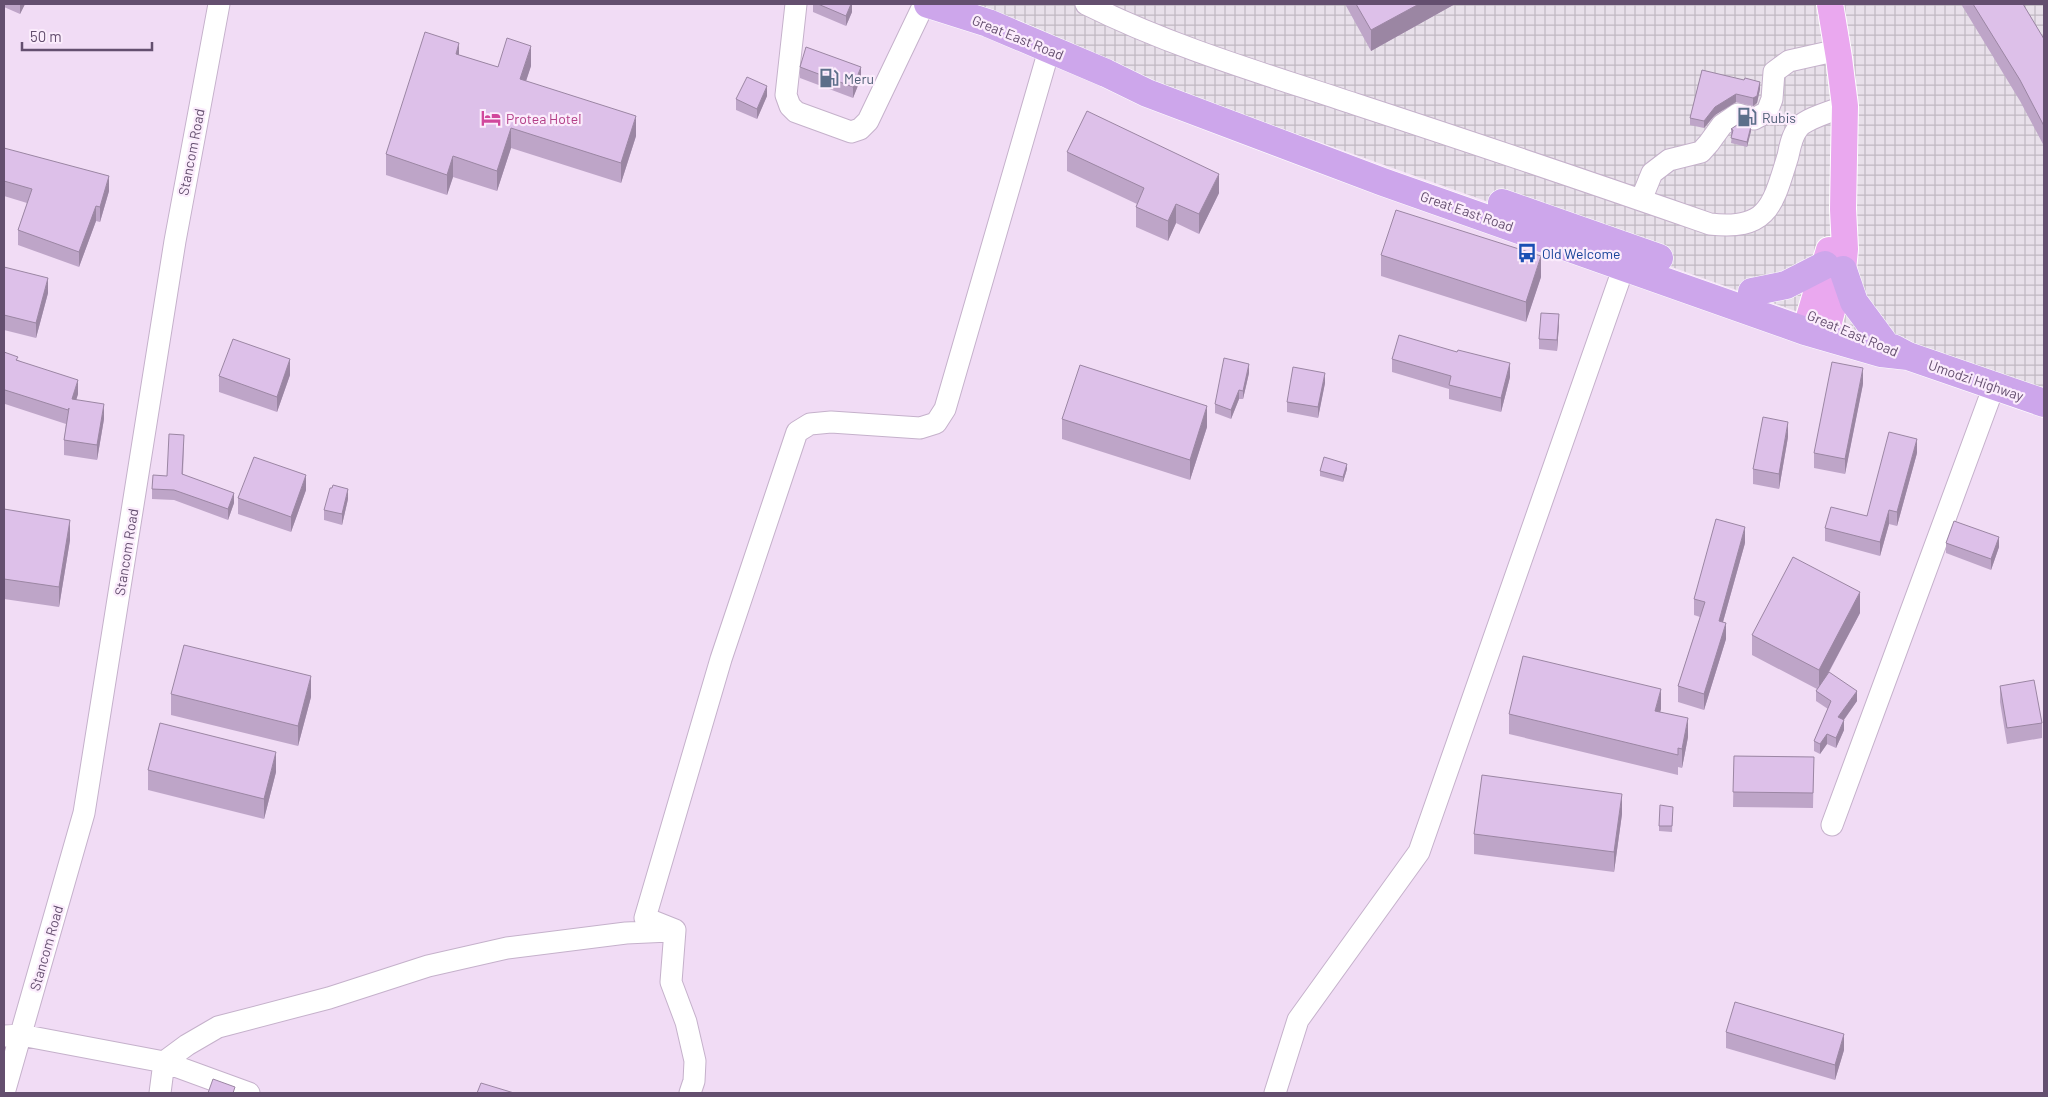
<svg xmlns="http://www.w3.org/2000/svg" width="2048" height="1097" viewBox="0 0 2048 1097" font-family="Barlow,sans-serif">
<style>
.residential{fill:#f1dcf5}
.industrial{fill:url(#industrial-grid)}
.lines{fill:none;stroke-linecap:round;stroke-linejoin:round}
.minor-casing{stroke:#c5b1cb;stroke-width:23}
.major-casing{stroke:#fff;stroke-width:28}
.highway-casing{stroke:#fff;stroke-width:29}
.minor{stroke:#fff;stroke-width:21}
.major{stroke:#eaa8ef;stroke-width:26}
.highway{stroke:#cda6eb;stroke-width:28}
.wall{fill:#bea5c8}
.shaded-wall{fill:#9b86a3}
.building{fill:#ddc0e9;stroke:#9b86a3}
.labels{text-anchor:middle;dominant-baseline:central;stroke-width:4.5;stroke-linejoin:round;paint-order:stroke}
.street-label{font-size:14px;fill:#644f6f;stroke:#fbecfc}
.service-label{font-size:14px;fill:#4e5e75;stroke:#fbecfc;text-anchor:start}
.hotel-label{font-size:14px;fill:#b23c85;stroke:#fbecfc;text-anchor:start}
.transit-label{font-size:14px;fill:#164399;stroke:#fbecfc;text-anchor:start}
</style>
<defs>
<pattern id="industrial-grid" width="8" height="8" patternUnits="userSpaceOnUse" patternTransform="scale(1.25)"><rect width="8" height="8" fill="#e8e0ea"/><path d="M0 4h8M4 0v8" fill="none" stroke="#c0b8c2"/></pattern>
</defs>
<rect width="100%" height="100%" fill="#f7e7f9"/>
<path class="residential" d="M4 4H910L1624 265 2044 407V1093H4Z"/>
<path class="industrial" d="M930 4H2044V399Z"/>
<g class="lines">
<defs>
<path id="minor" d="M796 4 786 95 790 106 796 112 851 132 860 129 868 121 924 4
M1086 4C1172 47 1265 74 1355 104 1474 143 1592 183 1710 224 1769 231 1773 204 1788 156 1790 146 1792 135 1799 127 1807 118 1833 111 1845 106
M1641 200 1652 173 1669 160 1701 152 1709 143 1722 125 1738 114 1754 119 1767 112 1772 99 1774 72 1789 61 1838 50
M1832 825 1994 386
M675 930 645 918 721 659 797 432 810 424 831 422 920 428 936 423 945 409 1049 50
M675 930 671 982 686 1022 695 1061 694 1081 690 1093
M4 1036 21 1035 164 1062 249 1093
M4 1093 84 813 175 241 219 4
M160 1093 164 1062 187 1045 218 1027 329 998 428 966 507 948 626 933 670 931
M1275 1093 1298 1020 1419 852 1629 252"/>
<path id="major" d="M1805 331 1829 250
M1825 337 1843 270 1845 249 1843 209 1845 106 1839 58 1830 4"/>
<path id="highway" d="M928 4 988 23 1106 73 1147 93 1383 182 1805 331 1881 353 1908 356
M1502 203 1659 258
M1843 270 1854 302 1885 344
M1752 292 1786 285 1825 265
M1893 348 1908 356 2044 403"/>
</defs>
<use href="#minor" class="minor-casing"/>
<use href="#major" class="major-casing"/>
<use href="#highway" class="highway-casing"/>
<use href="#minor" class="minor"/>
<use href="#major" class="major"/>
<use href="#highway" class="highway"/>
</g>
<path class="wall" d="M4 4H25L20 14 4 7Z
M813 4H852V12L846 26 813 12Z
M1345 4H1455L1371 51Z
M1961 4H2023L2044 39V146L2020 101Z
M459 55 498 67 531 66 526 81 636 136 621 183 511 148 497 191 453 177 447 195 386 175V154Z
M800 67 861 78 853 98 800 78Z
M1702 70 1760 89 1757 103 1753 106 1736 102 1715 115 1704 128 1690 125V118Z
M767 96 757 119 736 110V99Z
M1731 129 1751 131 1747 147 1731 143 1732 135H1731Z
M4 148 109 191 100 222 96 221 79 267 18 245V230L27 203 4 196Z
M1067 152 1219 193 1199 234 1176 223 1168 241 1136 227V207L1137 204 1067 171Z
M1381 255 1541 277 1526 322 1381 276Z
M4 267 48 293 36 338 4 330Z
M1559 324 1557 351 1539 349V339Z
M4 352 18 360 78 394 76 400 104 419 97 460 64 455V440L66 424 5 404 4 408Z
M1392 359 1510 377 1501 412 1449 399V389L1392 372Z
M1249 373 1243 399H1239L1231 419 1215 413V404Z
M290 375 277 412 219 392V376Z
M1325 383 1318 418 1287 412V402Z
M1863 384 1845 474 1814 468V453Z
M1062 419 1207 427 1190 480 1062 439Z
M1788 437 1779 489 1753 484V469Z
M184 446 183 474 234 503 228 520 174 500 152 499V489L167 476Z
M1917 453 1897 526 1889 524 1880 556 1825 541V528L1867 516Z
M1347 469 1343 482 1320 476V471Z
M306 490 291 532 238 514V498Z
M348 499 342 525 324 520V510Z
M4 509 70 540 59 607 4 599Z
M1745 543 1723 622 1726 639 1704 710 1678 702V686L1700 617 1694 615V599Z
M1946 543 1999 547 1991 570 1946 553Z
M1860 613 1827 676 1857 701 1844 720V730L1836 748 1827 744 1820 754 1814 751V741L1828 709 1816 701V691L1817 689 1752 655V635Z
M2000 686 2042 723V738L2007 744 2000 702Z
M171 694 311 697 298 746 171 715Z
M1661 709 1660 712 1688 737 1682 768 1678 767V775L1509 734V714Z
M1734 756 1814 757 1813 808 1733 807Z
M148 770 276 772 264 819 148 790Z
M1673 812 1672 832 1659 831V826Z
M1622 814 1614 872 1474 854V834Z
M1726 1032 1844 1050 1835 1080 1726 1048Z"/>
<path class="shaded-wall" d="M20 4H25L20 14Z
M851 4H852V12L846 26V16Z
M1419 4H1455L1371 51V30Z
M459 43V64L456 54Z
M531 46V66L520 99V79Z
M861 67V78L853 98V87Z
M1760 82V89L1757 103 1753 106V98Z
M767 86V96L757 119V109Z
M1736 94V102L1715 115 1704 128V121L1715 107Z
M636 116V136L621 183V163Z
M1751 126V131L1747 147V142Z
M511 128V148L497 191V171Z
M453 156V177L447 195V175Z
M1219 174V193L1199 234V214Z
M109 176V191L100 222V207Z
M1176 204V223L1168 241V221Z
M96 206V221L79 267V252Z
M1541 256V277L1526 322V302Z
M48 278V293L36 338V323Z
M1559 314V324L1557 351V340Z
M290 359V375L277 412V397Z
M1510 363V377L1501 412V398Z
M1249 364V373L1243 399V391Z
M1863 368V384L1845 474V459Z
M1325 373V383L1318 418V407Z
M78 380V394L72 414V399Z
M5 390V404L4 408V393Z
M1239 390V399L1231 419V410Z
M104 404V419L97 460V445Z
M1207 406V427L1190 480V460Z
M1788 422V437L1779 489V474Z
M1917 439V453L1897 526V512Z
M1347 464V469L1343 482V477Z
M306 475V490L291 532V517Z
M348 489V499L342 525V514Z
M234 493V503L228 520V509Z
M1889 510V524L1880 556V542Z
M70 520V540L59 607V587Z
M1745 527V543L1719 636V621Z
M1999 537V547L1991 570V559Z
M1860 592V613L1819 690V670Z
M1726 623V639L1704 710V694Z
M311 676V697L298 746V726Z
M1661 689V709L1655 731V711Z
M1857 691V701L1838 728V717Z
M1688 718V737L1682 768V749Z
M1844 720V730L1836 748V738Z
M1827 734V744L1820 754V744Z
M276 752V772L264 819V799Z
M1622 794V814L1614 872V852Z
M1844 1034V1050L1835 1080V1065Z"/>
<path class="building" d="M818 4H851L846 16Z
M1356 4H1419L1371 30Z
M1973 4H2023L2044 39V126L2020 80Z
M425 32 459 43 456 54 498 67 507 38 531 46 520 79 636 116 621 163 511 128 497 171 453 156 447 175 386 154Z
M806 47 861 67 853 87 800 67Z
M1702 70 1744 80 1745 78 1760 82 1757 96 1753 98 1736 94 1715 107 1704 121 1690 118Z
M747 77 767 86 757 109 736 99Z
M1087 111 1219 174 1199 214 1176 204 1168 221 1136 207 1144 188 1067 152Z
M1740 123 1751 126 1747 142 1731 138 1733 130 1731 129Z
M4 148 109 176 100 207 96 206 79 252 18 230 32 189 4 181Z
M1396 210 1541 256 1526 302 1381 255Z
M4 267 48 278 36 323 4 315Z
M1541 313 1559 314 1557 340 1539 339Z
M1399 335 1457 352 1458 350 1510 363 1501 398 1449 385 1451 376 1392 359Z
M233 339 290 359 277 397 219 376Z
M4 352 18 357 16 360 78 380 72 399 104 404 97 445 64 440 69 408 68 410 5 390 4 393Z
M1224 358 1249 364 1243 391 1239 390 1231 410 1215 404Z
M1832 362 1863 368 1845 459 1814 453Z
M1080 365 1207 406 1190 460 1062 419Z
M1293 367 1325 373 1318 407 1287 402Z
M1763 417 1788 422 1779 474 1753 469Z
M1889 432 1917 439 1897 512 1889 510 1880 542 1825 528 1831 507 1867 516Z
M169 434 184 435 182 474 234 493 228 509 174 490 152 489 153 475 167 476Z
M254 457 306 475 291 517 238 498Z
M1324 457 1347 464 1343 477 1320 471Z
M333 485 348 489 342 514 324 510 330 488H332Z
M4 509 70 520 59 587 4 579Z
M1716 519 1745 527 1719 621 1726 623 1704 694 1678 686 1705 602 1694 599Z
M1954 521 1999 537 1991 559 1946 543Z
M1793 557 1860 592 1819 670 1752 635Z
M184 645 311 676 298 726 171 694Z
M1523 656 1661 689 1655 711 1688 718 1682 749 1678 748V755L1509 714Z
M1829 672 1857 691 1838 717 1844 720 1836 738 1827 734 1820 744 1814 741 1831 701 1816 691Z
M2034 680 2042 723 2007 728 2000 686Z
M160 723 276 752 264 799 148 770Z
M1734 756 1814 757 1813 793 1733 792Z
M1482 775 1622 794 1614 852 1474 834Z
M1660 805 1673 807 1672 826H1659Z
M1735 1002 1844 1034 1835 1065 1726 1032Z
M213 1079 235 1087 233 1093H208Z
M481 1083 514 1093H477Z"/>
<defs>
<symbol id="fuel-bare" viewBox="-9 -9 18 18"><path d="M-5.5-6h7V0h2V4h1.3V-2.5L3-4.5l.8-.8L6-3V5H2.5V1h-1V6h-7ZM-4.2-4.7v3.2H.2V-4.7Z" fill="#5c6f8a" stroke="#fbecfc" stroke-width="2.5" paint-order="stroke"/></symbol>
<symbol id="hotel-bare" viewBox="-9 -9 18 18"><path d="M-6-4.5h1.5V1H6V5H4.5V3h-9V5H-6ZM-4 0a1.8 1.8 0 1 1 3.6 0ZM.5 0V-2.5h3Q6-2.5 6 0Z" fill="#d1479c" stroke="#fbecfc" stroke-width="2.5" paint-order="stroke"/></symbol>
<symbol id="bus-bare" viewBox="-9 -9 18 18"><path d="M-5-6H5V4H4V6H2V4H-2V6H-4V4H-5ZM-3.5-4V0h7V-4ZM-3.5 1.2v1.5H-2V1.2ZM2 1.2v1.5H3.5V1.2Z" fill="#1a4fb4" stroke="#fbecfc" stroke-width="2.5" paint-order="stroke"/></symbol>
</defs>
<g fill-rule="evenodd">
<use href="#fuel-bare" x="815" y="64" width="28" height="28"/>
<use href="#fuel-bare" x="1733" y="103" width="28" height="28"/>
<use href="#hotel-bare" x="477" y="104" width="28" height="28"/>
<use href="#bus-bare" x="1513" y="239" width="28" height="28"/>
</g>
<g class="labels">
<g class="street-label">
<text transform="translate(1018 37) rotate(22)">Great East Road</text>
<text transform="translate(191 152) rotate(-79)">Stancom Road</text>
<text transform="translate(1467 211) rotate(19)">Great East Road</text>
<text transform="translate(1853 333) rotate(23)">Great East Road</text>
<text transform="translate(1976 380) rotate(19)">Umodzi Highway</text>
<text transform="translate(126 552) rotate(-81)">Stancom Road</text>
<text transform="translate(46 948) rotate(-74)">Stancom Road</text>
</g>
<g class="service-label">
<text x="844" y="78">Meru</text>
<text x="1762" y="117">Rubis</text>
</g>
<g class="hotel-label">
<text x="506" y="118">Protea Hotel</text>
</g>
<g class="transit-label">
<text x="1542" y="253">Old Welcome</text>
</g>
</g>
<rect width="2048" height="1097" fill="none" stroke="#644f6f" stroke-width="10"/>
<path d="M22 42v8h130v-8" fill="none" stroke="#644f6f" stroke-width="2.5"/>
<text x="30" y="42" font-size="15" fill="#644f6f" stroke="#fbecfc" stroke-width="4" paint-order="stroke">50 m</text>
</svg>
